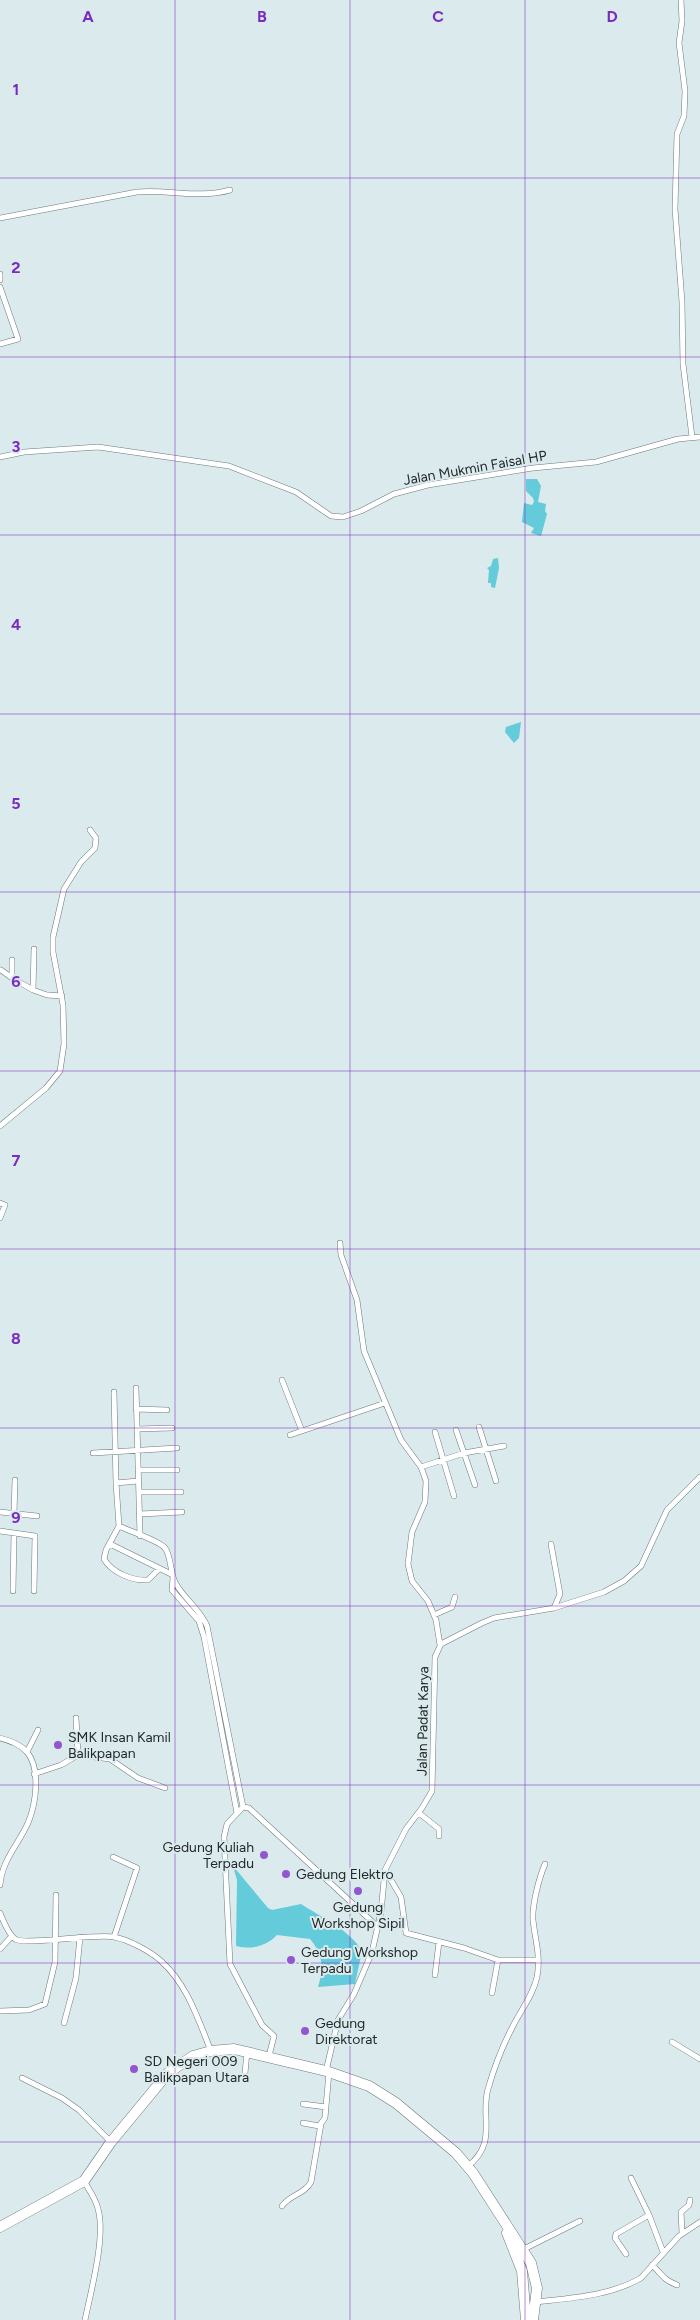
<svg xmlns="http://www.w3.org/2000/svg" width="700" height="2320" viewBox="0 0 700 2320" font-family="Figtree,sans-serif">
<style>
.green{fill:#63cbd9}
.lines{fill:none;stroke-linecap:round;stroke-linejoin:round}
.street-casing{stroke:#6b7a7c;stroke-width:6}
.highway-casing{stroke:#6b7a7c;stroke-width:11}
.street{stroke:#fff;stroke-width:5}
.highway{stroke:#fff;stroke-width:10}
.grid{fill:none;stroke:#7b2cbf;stroke-width:1;stroke-opacity:0.55}
.poi-dot{fill:#9257cf;stroke:#daeaed;stroke-width:2}
.labels{text-anchor:middle;dominant-baseline:central;stroke-width:4;stroke-linejoin:round;paint-order:stroke}
.street-label{font-size:14px;fill:#23292a;stroke:#daeaed}
.poi-label{font-size:14px;fill:#23292a;stroke:#daeaed;text-anchor:start}
.grid-label{font-size:16px;text-anchor:middle;font-weight:bold;fill:#7b2cbf;stroke:#daeaed;stroke-width:4;stroke-linejoin:round;paint-order:stroke}
</style>
<rect width="100%" height="100%" fill="#daeaed"/>
<path class="green" d="M526 479H537L541 486 538 502 546 504 545 511 547 514 541 536 531 533 534 528 522 522 524 503 532 505 534 502 533 498 526 491Z
M498 558 499 568 495 588 491 587V583H488L489 570 487 568 491 566 493 559Z
M521 722 519 738 514 743 505 732 506 727Z
M233 1866 268 1908 272 1910 301 1904C321 1917 350 1930 362 1951L355 1984 318 1987C324 1968 323 1954 310 1939L277 1935C267 1946 251 1950 236 1946L237 1880Z"/>
<g class="lines">
<defs>
<path id="street" d="M681 0 682 21 679 43 685 91 684 116 677 134 675 209 682 302 683 364 692 437
M0 218 137 192C168 189 199 199 230 190
M0 274V280
M0 287 18 339 0 344
M0 457 24 452 98 447 229 466 296 492 331 516 343 517 361 511 394 494 428 485 533 468 596 462 678 439 700 437
M34 949 33 990 47 995 62 996
M12 960V978L33 990
M1 970 12 978
M0 1126 46 1088 60 1071 64 1044 63 1005 53 952V937L64 889 81 862 95 848 96 838 90 830
M0 1203 5 1205 0 1218
M340 1243 341 1255 357 1300 364 1351 401 1440 421 1467 426 1481 425 1502 412 1532 408 1564 412 1581 428 1601 436 1620 440 1645
M282 1380 302 1431
M136 1388 140 1536
M114 1392 116 1483
M136 1409 167 1410
M479 1427 496 1481
M137 1429 172 1428
M456 1430 475 1485
M435 1432 454 1496
M290 1435 385 1403
M93 1453 177 1448
M421 1467 464 1453 504 1446
M138 1470H177
M138 1481 116 1483 119 1526 106 1550 104 1559C112 1573 133 1581 148 1580L159 1569
M139 1492H181
M0 1512 37 1516
M14 1514 15 1480
M140 1514 182 1512
M119 1526C129 1531 160 1541 165 1548 171 1555 170 1572 175 1582 183 1598 200 1609 207 1626L243 1807
M0 1531 35 1536 34 1591
M110 1544 171 1574
M551 1544 560 1594 554 1608
M173 1578 172 1590 199 1621 204 1637 237 1813
M13 1591 14 1533
M434 1615 452 1607 455 1597
M0 1738C10 1741 20 1744 27 1752 41 1769 36 1804 28 1823 18 1845 2 1860 0 1885
M27 1752 38 1730
M78 1755 110 1759 138 1778 165 1788
M34 1774 61 1765 78 1755 76 1718
M419 1813 439 1829V1836
M113 1857 137 1868 114 1937
M385 1870 401 1897 406 1933 464 1948 498 1960H538
M0 1913C3 1920 8 1934 15 1939 24 1946 94 1933 114 1937 129 1940 150 1951 161 1961 187 1984 198 2019 211 2051
M0 1949 12 1936
M435 1975 439 1942
M492 1993 498 1960
M0 2011 29 2010 45 2004 55 1962 56 1895
M64 2023 76 1978 80 1937
M672 2042 700 2059
M269 2056 274 2036 262 2025 230 1964 224 1837 227 1824 243 1807 249 1808 378 1927
M326 2071 338 2020 354 1994 372 1952 381 1912 385 1870 406 1829 422 1808 432 1791 435 1657 441 1644 482 1623 494 1618 554 1608 604 1592 624 1581 641 1566 667 1510 700 1477
M245 2073 247 2052
M22 2078 62 2098 79 2110 111 2142
M303 2104 326 2107
M303 2123 319 2126 325 2118 329 2072
M468 2166C498 2143 480 2116 488 2089 494 2068 502 2047 512 2028 520 2011 533 1996 537 1977 541 1957 535 1939 533 1920 532 1905 539 1878 545 1864
M631 2178 649 2215 663 2252
M84 2181C89 2190 96 2199 98 2209 106 2236 91 2291 85 2320
M282 2206C289 2195 305 2194 311 2182L321 2124
M682 2233 681 2212 689 2205 690 2200
M524 2249 580 2221
M626 2254 615 2238 616 2234 649 2215
M652 2265C663 2275 662 2279 677 2285
M536 2302C571 2298 610 2296 641 2278L679 2236 700 2222"/>
<path id="highway" d="M0 2227 84 2181 111 2142 168 2073 193 2056 211 2051 234 2049 326 2071 369 2086 396 2103 456 2153 473 2173 531 2263 537 2288 533 2320
M507 2233 522 2271 526 2320"/>
</defs>
<use href="#street" class="street-casing"/>
<use href="#highway" class="highway-casing"/>
<use href="#street" class="street"/>
<use href="#highway" class="highway"/>
</g>
<path class="grid" d="M175 0V2320M350 0V2320M525 0V2320M0 178H700M0 357H700M0 535H700M0 714H700M0 892H700M0 1071H700M0 1249H700M0 1428H700M0 1606H700M0 1785H700M0 1963H700M0 2142H700"/>
<g class="poi-dot">
<circle cx="58" cy="1745" r="5"/>
<circle cx="264" cy="1855" r="5"/>
<circle cx="286" cy="1874" r="5"/>
<circle cx="358" cy="1891" r="5"/>
<circle cx="291" cy="1960" r="5"/>
<circle cx="305" cy="2031" r="5"/>
<circle cx="134" cy="2069" r="5"/>
</g>
<g class="labels">
<g class="street-label">
<text transform="translate(475 468) rotate(-10)">Jalan Mukmin Faisal HP</text>
<text transform="translate(423 1721) rotate(-89)">Jalan Padat Karya</text>
</g>
<g class="poi-label">
<text x="68" y="1737">SMK Insan Kamil<tspan x="68" dy="16">Balikpapan</tspan></text>
<text x="254" y="1847" text-anchor="end">Gedung Kuliah<tspan x="254" dy="16">Terpadu</tspan></text>
<text x="296" y="1874">Gedung Elektro</text>
<text x="358" y="1907" text-anchor="middle">Gedung<tspan x="358" dy="16">Workshop Sipil</tspan></text>
<text x="301" y="1952">Gedung Workshop<tspan x="301" dy="16">Terpadu</tspan></text>
<text x="315" y="2023">Gedung<tspan x="315" dy="16">Direktorat</tspan></text>
<text x="144" y="2061">SD Negeri 009<tspan x="144" dy="16">Balikpapan Utara</tspan></text>
</g>
</g>
<g class="grid-label">
<text x="88" y="22">A</text>
<text x="262" y="22">B</text>
<text x="438" y="22">C</text>
<text x="612" y="22">D</text>
<text x="16" y="95">1</text>
<text x="16" y="273">2</text>
<text x="16" y="452">3</text>
<text x="16" y="630">4</text>
<text x="16" y="809">5</text>
<text x="16" y="987">6</text>
<text x="16" y="1166">7</text>
<text x="16" y="1344">8</text>
<text x="16" y="1523">9</text>
</g>
</svg>
